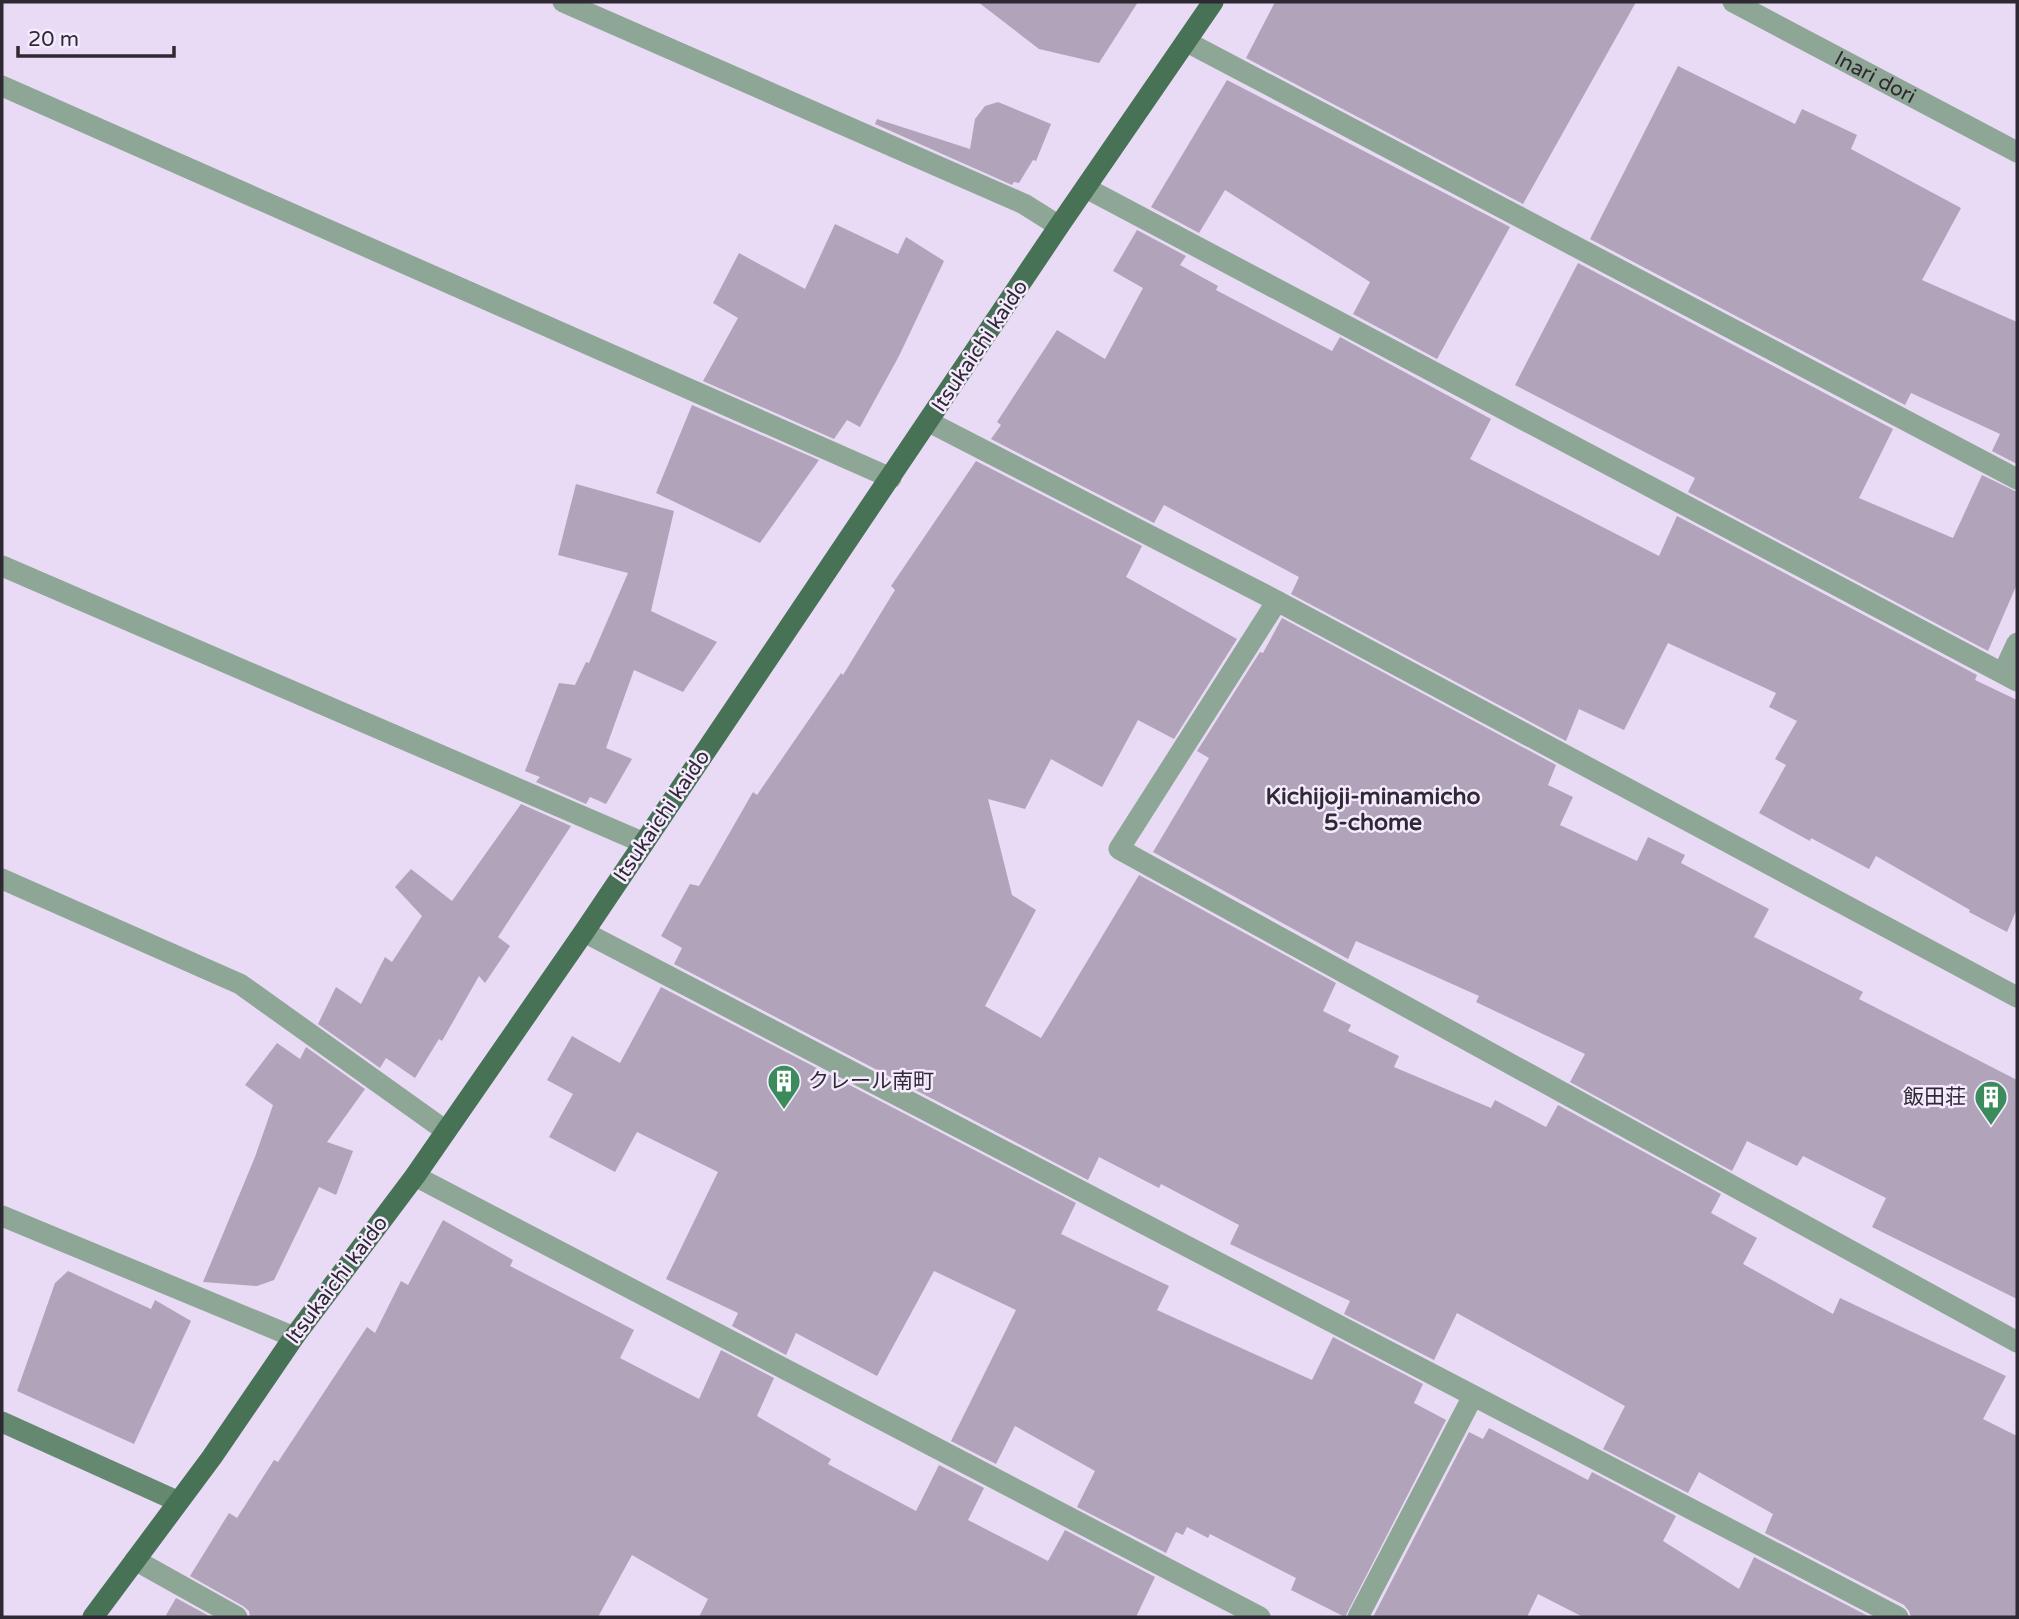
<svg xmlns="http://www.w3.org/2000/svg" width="2019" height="1619" viewBox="0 0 2019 1619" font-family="'Varela Round','Noto Sans JP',sans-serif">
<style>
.building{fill:#b0a3ba}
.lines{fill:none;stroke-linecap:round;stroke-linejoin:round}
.lane{stroke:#8ea695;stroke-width:21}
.street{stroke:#8ea695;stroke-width:21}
.secondary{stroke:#658870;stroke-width:21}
.primary{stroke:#477256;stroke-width:21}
.labels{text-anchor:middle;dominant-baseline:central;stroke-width:5;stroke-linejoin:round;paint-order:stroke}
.street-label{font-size:21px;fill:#2e2932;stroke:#f5eafe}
.poi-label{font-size:21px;fill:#2e2932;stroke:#f5eafe;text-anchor:start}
.neighbourhood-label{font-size:23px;font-weight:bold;fill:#2e2932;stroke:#f5eafe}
</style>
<rect width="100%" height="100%" fill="#e9dbf5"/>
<path class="building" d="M978 2H1138L1099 63 1039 49Z
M1275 2H1636L1523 204 1246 58Z
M1678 66 1795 124 1802 109 1857 135 1851 149 1961 208 1922 280 2017 322V464L1992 451 2000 434 1911 393 1905 405 1590 239Z
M1227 80 1510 227 1437 359 1353 314 1370 282 1225 190 1199 233 1151 207Z
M998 102 1051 124 1036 161 1033 160 1019 183 1014 182 1012 185 875 124 877 119 970 149 975 119 985 106Z
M835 224 898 254 906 237 944 261 899 356 860 427 847 420 834 439 703 381 738 318 713 303 739 253 805 289Z
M1137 230 1186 256 1180 265 1218 286 1216 290 1332 351 1340 337 1491 419 1470 459 1659 556 1677 516 1977 675 1975 680 2017 700V909L2007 932 1969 912 1970 910 1876 856 1869 869 1811 838 1810 841 1759 813 1786 765 1775 759 1797 721 1769 707 1776 693 1668 643 1624 730 1579 709 1566 741 1291 594 1299 577 1164 505 1154 523 991 439 1001 425 997 422 1057 330 1105 359 1143 288 1113 271Z
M1578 263 1893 429 1859 498 1953 538 1982 475 2017 492V584L1988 651 1688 492 1695 478 1515 385Z
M692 405 819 460 760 543 656 493Z
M976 461 1142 546 1126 577 1237 639 1174 739 1138 720 1102 787 1051 759 1025 809 988 799 1012 895 1036 910 985 1006 1041 1038 1139 875 1336 983 1323 1011 1351 1025 1348 1031 1399 1056 1394 1067 1491 1108 1495 1100 1546 1127 1558 1105 1721 1194 1711 1213 1757 1238 1743 1264 1833 1314 1840 1298 2006 1376 1983 1419 2017 1436V1617H1911L1909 1611 1904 1605 1765 1533 1773 1514 1699 1472 1688 1493 1603 1449 1625 1406 1457 1313 1434 1360 1344 1314 1350 1301 1230 1244 1239 1225 1161 1184 1159 1188 1099 1157 1088 1180 674 964 682 948 661 936 690 884 699 886 753 792 757 795 841 673 843 675 895 590 891 586Z
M576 484 674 511 651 611 717 642 683 692 634 670 606 748 632 759 606 804 590 797 586 804 536 782 540 777 525 771 559 683 575 685 586 662 589 663 628 573 558 555Z
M1282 618 1556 765 1548 785 1573 797 1560 825 1637 861 1648 837 1685 855 1681 863 1769 909 1754 937 1863 992 1859 999 2017 1080V1299L1872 1227 1886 1198 1803 1156 1797 1166 1747 1141 1732 1171 1570 1082 1585 1054 1476 1002 1479 996 1356 941 1348 959 1153 852 1209 758 1197 751 1260 652 1263 653Z
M521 804 571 826 498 937 510 946 485 983 479 976 442 1041 439 1039 415 1078 386 1058 380 1068 318 1024 336 987 361 1004 385 957 392 962 422 916 395 887 411 869 452 901Z
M661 987 1076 1203 1061 1234 1169 1286 1157 1310 1312 1380 1333 1337 1423 1384 1414 1403 1446 1420 1345 1617 1291 1590 1296 1578 1210 1534 1208 1538 1187 1527 1183 1535 1176 1532 1166 1553 1077 1507 1095 1471 1015 1426 996 1464 951 1441 1016 1310 934 1271 877 1376 796 1333 786 1355 732 1326 738 1313 666 1279 718 1172 637 1132 615 1172 549 1137 573 1094 547 1080 572 1036 620 1063Z
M277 1043 300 1059 306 1047 365 1089 327 1142 353 1151 336 1195 319 1187 274 1280 257 1286 203 1282 255 1157 273 1105 245 1085Z
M443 1220 513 1260 510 1266 634 1330 620 1358 699 1399 721 1350 774 1378 757 1416 831 1459 828 1464 916 1511 939 1465 984 1488 968 1520 1048 1561 1065 1530 1155 1577 1136 1617H699L708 1599 632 1555 598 1617H250L249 1611 243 1606 190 1576 229 1513 237 1518 274 1460 278 1462 367 1327 375 1333 401 1281 408 1285Z
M68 1271 151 1309 155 1300 191 1321 134 1444 17 1391 55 1283Z
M1489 1428 1588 1480 1592 1472 1676 1516 1663 1541 1739 1589 1754 1557 1870 1617H1583L1538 1594 1527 1617H1373L1469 1432 1483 1439Z
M176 1598 211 1617H165Z"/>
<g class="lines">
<path class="lane" d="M563 2 1024 204 1059 226
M1187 42 2017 479
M2 566 644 843
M1277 601 1119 849 2017 1342
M2 879 240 984 446 1131
M584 932 1898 1617
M415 1176 1260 1617
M2 1216 294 1337
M1358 1617 1473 1396"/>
<g class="street">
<path id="s1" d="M1733 2 2017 152"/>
<path d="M2 86 891 478"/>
<path d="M1086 188 2017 681"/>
<path d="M929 422 1277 601 2017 997"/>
<path d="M2003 673 2017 643"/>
<path d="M135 1560 237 1617"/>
</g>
<path class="secondary" d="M2 1422 177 1501"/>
<path class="primary" d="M93 1617 212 1457 294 1337 415 1176 584 932 1059 226 1213 2"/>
</g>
<defs>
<symbol id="building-pin" viewBox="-11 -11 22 30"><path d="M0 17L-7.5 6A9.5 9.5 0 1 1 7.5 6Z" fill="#3c8b5c" stroke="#f5eafe"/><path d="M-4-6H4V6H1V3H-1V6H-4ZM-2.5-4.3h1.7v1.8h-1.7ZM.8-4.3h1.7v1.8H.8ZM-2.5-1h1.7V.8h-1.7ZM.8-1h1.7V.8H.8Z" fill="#fff"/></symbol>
</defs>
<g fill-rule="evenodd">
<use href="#building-pin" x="765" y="1062" width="38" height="52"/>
<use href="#building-pin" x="1972" y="1078" width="38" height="52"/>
</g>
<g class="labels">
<g class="street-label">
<text stroke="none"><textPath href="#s1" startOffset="161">Inari dori</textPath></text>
<text transform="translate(980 346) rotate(-56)">Itsukaichi kaido</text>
<text transform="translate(662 816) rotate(-56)">Itsukaichi kaido</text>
<text transform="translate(337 1280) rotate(-53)">Itsukaichi kaido</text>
</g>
<g class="poi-label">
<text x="808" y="1081">クレール南町</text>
<text x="1966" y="1097" text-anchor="end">飯田荘</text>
</g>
<g class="neighbourhood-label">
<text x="1373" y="797">Kichijoji-minamicho<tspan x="1373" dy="26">5-chome</tspan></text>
</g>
</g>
<rect width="2019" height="1619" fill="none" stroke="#2e2932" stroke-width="7"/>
<path d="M18 46v10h156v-10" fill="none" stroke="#2e2932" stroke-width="3.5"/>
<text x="28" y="46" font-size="21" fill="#2e2932" stroke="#f5eafe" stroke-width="5" paint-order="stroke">20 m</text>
</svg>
